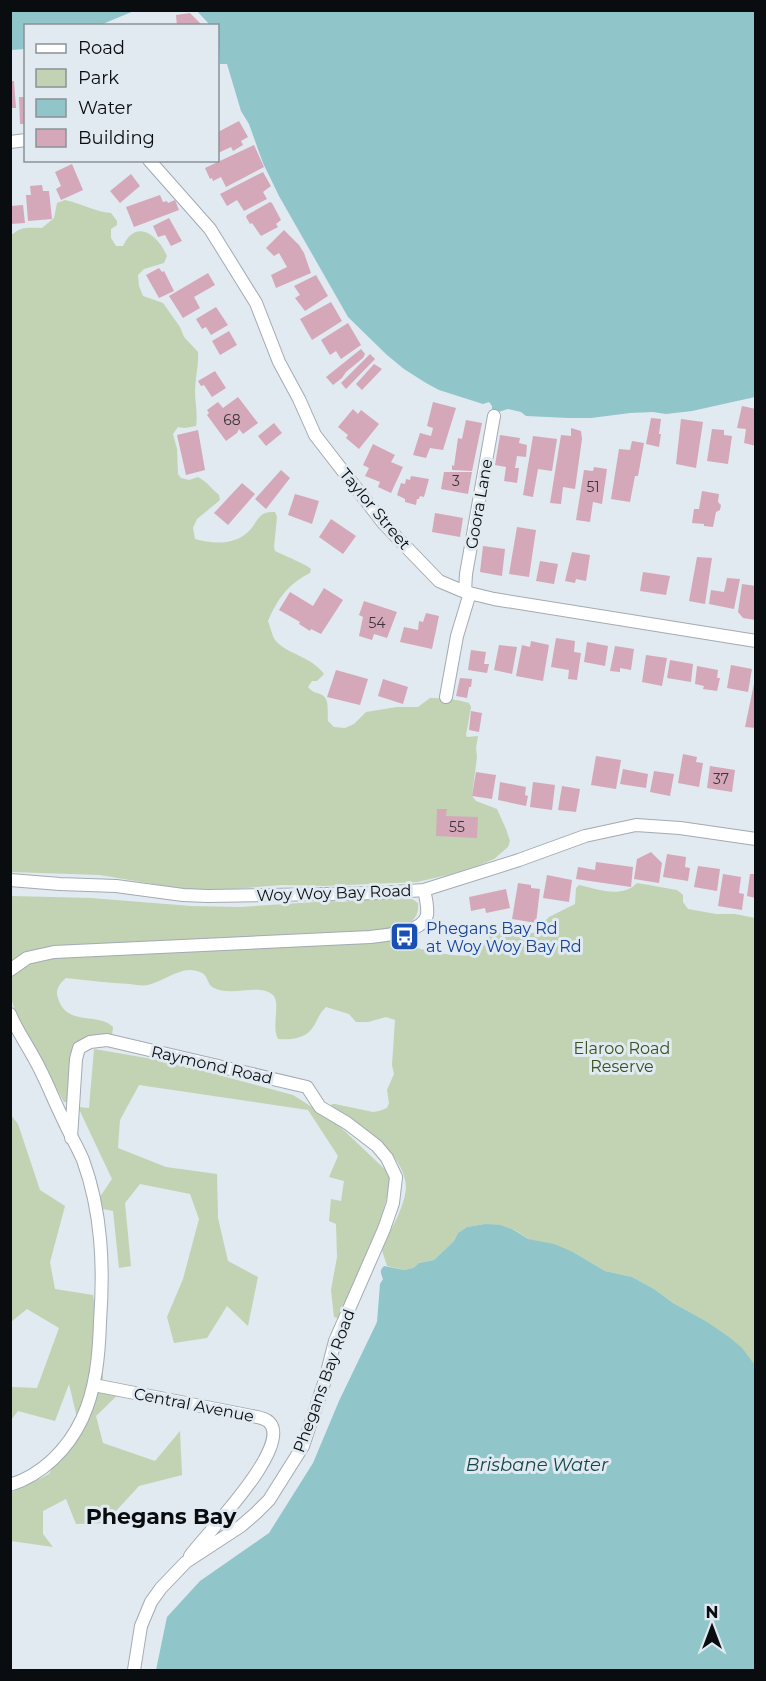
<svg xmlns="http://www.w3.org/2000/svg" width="766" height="1681" viewBox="0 0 766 1681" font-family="Montserrat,sans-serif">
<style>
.green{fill:#c1d3b2}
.water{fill:#90c5c9}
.building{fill:#d4a8b9}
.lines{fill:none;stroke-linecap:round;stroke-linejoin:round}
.minor-casing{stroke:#a3aab2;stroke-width:14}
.minor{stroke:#fff;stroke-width:12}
.labels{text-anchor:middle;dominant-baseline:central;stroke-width:6;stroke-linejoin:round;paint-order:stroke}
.number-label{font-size:14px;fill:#3c343a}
.street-label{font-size:16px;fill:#0a0d0f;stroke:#e1e9f1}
.transit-label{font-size:16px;fill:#164399;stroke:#e1e9f1;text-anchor:start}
.park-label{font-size:16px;fill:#38521c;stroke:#e1e9f1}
.water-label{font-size:18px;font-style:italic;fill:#16474a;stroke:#e1e9f1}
.district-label{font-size:22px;font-weight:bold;fill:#0a0d0f;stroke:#e1e9f1}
</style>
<rect width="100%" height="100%" fill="#e1e9f1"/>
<path class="green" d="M65 200C81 203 95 212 111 213L117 221V225L111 229V238L116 246H123C136 217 159 236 167 256L164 263 144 269 138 275 139 286 143 296 163 303 180 327 184 337 198 352C199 365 195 378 195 391 195 403 198 414 196 426L185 428 178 427 173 434 177 449 178 474 181 478 189 480 198 477C206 481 212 489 219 495L220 500 197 519 193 528 195 539C213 544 235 546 250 530 259 520 258 511 275 512L277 517 274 547 275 551C283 555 306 564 311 569L310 573C289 583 277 599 268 621 270 626 272 635 275 640 286 654 311 656 324 674L317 681H312L308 687C313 693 316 692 322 695 330 699 327 713 328 721L334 727 345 728 354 724 366 712 397 707H418L430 698C443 698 456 699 469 703L471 707 466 735 467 737 478 736 476 748 477 757 472 796 476 801 497 809 506 829 510 841 508 847 494 859 480 865 452 874 417 882 325 886 282 885 234 889 196 890 159 885 100 875 11 872V234H13C21 226 31 228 42 228L54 218 57 203Z
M637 883 677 890 683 895V902L688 909 716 914H735L755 918V1365L704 1320 673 1303 654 1289 632 1277 605 1271 573 1252 528 1239 515 1230 485 1224 467 1227 458 1233 454 1241 434 1260 419 1263 413 1268 404 1270 387 1266 381 1247C391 1231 406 1204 406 1186 404 1152 358 1123 331 1107L332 1104H335L373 1112 379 1111 387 1108 389 1103 387 1090 394 1074 392 1065 395 1020 386 1017 368 1022H356L349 1014 326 1007C318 1015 319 1018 313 1027 306 1039 290 1040 278 1039 271 1026 281 1003 273 995 259 983 231 997 214 988 204 983 212 972 191 970 178 969 161 982 148 985 143 986 136 985 130 984 109 983 87 980 66 978 59 984 55 990 58 998 66 1027 99 1012 113 1027L112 1036 84 1039 68 1102H64L16 1014 11 998 10 982 14 973 28 962 54 957 390 938C394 939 401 939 404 941 407 943 409 945 411 946 423 951 468 960 477 953 483 949 485 939 488 932L533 933 549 917 575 904 576 888 579 885C597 889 622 899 637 883Z
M11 896 91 898 191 906 240 907 330 901 343 902 356 900 412 899 418 903C420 925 400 927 383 931L180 941 11 964Z
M94 1049 170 1062 293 1095 334 1121 393 1177 374 1241 340 1319 334 1317 331 1290 337 1257 336 1224 329 1221 331 1199 341 1201 344 1181 329 1177 338 1156 308 1110 139 1085 120 1120 118 1148 166 1167 217 1174 218 1218 228 1261 258 1277 248 1326 227 1306 207 1338 174 1343 167 1317 183 1279 199 1219 190 1194 140 1184 125 1203 131 1266 119 1268 113 1211 93 1207 112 1179 78 1107 89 1108Z
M11 1115 18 1124 40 1190 65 1206 50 1262 55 1289 93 1295 103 1351V1380L126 1387 96 1416 103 1443 155 1461 180 1431 182 1475 139 1486 105 1523 76 1524 66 1499 43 1511V1534L53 1547 11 1541V1493L49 1474 78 1422 69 1384 55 1421 18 1411 11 1420 12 1387 37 1388 59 1328 27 1309 11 1322Z"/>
<path class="water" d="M11 10H134V11L100 25 26 26 25 49 11 50Z
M197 11H755V397L692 411 666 414 653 412 630 413 591 418H568L526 416 521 412 508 409 498 412 492 409V406L489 402 483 404 439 390 426 383 404 369 387 355 348 317 279 196 263 163 249 124 241 111 227 64H220L218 26 210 25Z
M485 1224 500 1225 514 1230 528 1239 554 1244 573 1252 605 1271 632 1277 654 1289 673 1303 704 1320 729 1337 742 1348 755 1365V1670H156L167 1617 200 1581 269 1533 313 1463 339 1401 377 1322 380 1284 383 1279C381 1273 379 1271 384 1266L404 1270 413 1268 419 1263 434 1260 454 1241 458 1233 467 1227Z"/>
<path class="building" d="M190 13 203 26H177L176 15Z
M10 81H14L16 108H10Z
M19 97H26V124H20Z
M239 121 248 137 241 141 243 145 233 151 231 147 218 153V132Z
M254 145 264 167 226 187 221 177 213 181 212 178 210 179 205 168Z
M72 164 83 190 61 200 56 189 61 186 55 172Z
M263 172 271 186 263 192 267 199 244 211 237 200 227 206 220 194Z
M131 174 140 186 120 203 110 191Z
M42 185 43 191H49L52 219 28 221 26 195H31L30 186Z
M160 195 163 202 167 201 168 203 175 200 179 210 134 227 126 207Z
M270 202 272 203 281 220 276 224 278 227 261 236 252 223 250 224 246 217 247 215Z
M23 205 25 223 10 224V206Z
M169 218 182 241 171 246 165 235 158 237 153 226Z
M284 230 299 245 304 253 311 273 276 288 271 275 287 267 279 253 274 256 266 248Z
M159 268 162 272 164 271 174 291 159 298 146 275Z
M208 273 215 285 194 297 200 308 183 318 169 296Z
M316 275 328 296 305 311 295 298 300 295 294 286Z
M331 302 342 321 312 340 300 319Z
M216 307 228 325 211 335 206 327 202 329 196 319Z
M348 323 361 345 341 359 336 351 330 355 321 340Z
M229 331 237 345 220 355 212 341Z
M361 349 365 354 363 358 346 372 342 378 333 385 326 377Z
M370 354 375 359 346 389 341 383Z
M374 364 382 369 362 390 356 384Z
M215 371 226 388 212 397 204 385 201 386 198 381Z
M238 397 258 423 243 434 239 429 237 433 226 441 207 415 209 413 207 410 218 402 223 408Z
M433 402 456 408 443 450 430 448 426 458 413 455 420 433 431 436 433 428 427 426Z
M742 406 756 409V446L744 443 746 429 737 428Z
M353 409 358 414 361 410 379 424 359 449 346 438 348 435 338 427Z
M651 418 661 419 659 434H661L659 447 646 444Z
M681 419 703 422 696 468 676 464Z
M466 420 482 423 472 471 452 470V465L454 466 458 438 462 439Z
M274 423 282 433 266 446 258 436Z
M571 428 581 431 582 439 575 489 563 487 561 504 550 503 561 435 571 436Z
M712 429 724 430V435L732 436 728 464 707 461Z
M198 430 205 470 186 475 177 435Z
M500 435 520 438 519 443 527 445 526 457 517 456 515 468H519L517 483 504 481 506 467 495 465Z
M533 436 557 439 552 471 538 469 533 497 523 495Z
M632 441 644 443 638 476H635L630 502 611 499 619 449 630 450Z
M373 444 395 455 391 462 403 467 391 493 378 487 380 482 365 476 369 468 363 465Z
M594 467 607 469 602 504 593 502 590 522 576 520 584 470 593 471Z
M281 470 290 478 266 509 255 499Z
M444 472H472L468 494 441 489Z
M411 476 429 479 424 497 420 496 419 499H417L416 505 405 502V499L397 495 401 483 405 484 406 479 410 480Z
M242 483 255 494 228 525 214 513Z
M702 491 719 494 718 502 721 505 720 510 716 512 713 527 704 526V524L692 523 694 509H699Z
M295 494 319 501 312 524 288 515Z
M435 513 463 518 460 537 432 532Z
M331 519 356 536 343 554 319 537Z
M517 527 536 530 529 577 509 574Z
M483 546 505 549 502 576 480 572Z
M572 552 590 555 586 581 576 579 575 583 565 581Z
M697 557 712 558 705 604 689 601Z
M540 561 558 564 554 584 536 581Z
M643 572 670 576 666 595 640 591Z
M727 578 740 579 734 609 709 604 711 590 724 592Z
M742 584 756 586V620L743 618 738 612Z
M324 588 343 600 321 634 311 629 310 631 299 624 300 622 279 610 290 592 313 606Z
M364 601 397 612 387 638 374 634 372 640 359 636 363 617 359 615Z
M426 613 439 616 432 649 400 642 404 627 418 630 419 621 423 622Z
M556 638 575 641 574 652 581 653 577 680 568 679 569 670 551 667Z
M531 641 549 645 543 681 516 676 522 645 530 647Z
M587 642 608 646 605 666 584 662Z
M499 645 517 647 512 674 494 670Z
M615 646 634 649 631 670 620 668V672L610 671Z
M471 650 486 652 484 664H489L487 673 468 670Z
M646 655 667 658 662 686 642 682Z
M670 660 693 664 691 682 667 678Z
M731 665 752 669 748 692 727 688Z
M697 666 718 670 717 678H720L717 691 703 689 704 686 695 684Z
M336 670 368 679 360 705 327 697Z
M460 678 472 679 471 687H469L467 698 456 696Z
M383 679 408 687 403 704 378 696Z
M755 679H756V728L745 727Z
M471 711 482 713 479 732 469 730Z
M683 754 697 757 696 762 703 763 699 787 678 783Z
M596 756 621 760 616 789 591 785Z
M710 766 735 770 732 792 707 788Z
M623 769 648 774 646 788 620 784Z
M654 771 674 774 670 796 650 792Z
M476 772 496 775 492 799 472 796Z
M500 782 526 787 525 795 528 796 526 806 498 800Z
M533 782 555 785 552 810 530 807Z
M562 786 580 789 576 812 558 810Z
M437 809H447L446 816 478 817 477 838 436 836Z
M651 852 662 863 659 883 634 879 637 859Z
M667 854 686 857 685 867 690 868 688 881 663 877Z
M596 862 633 867 631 887 576 879 578 867 595 870Z
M698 866 720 869 717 891 694 887Z
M723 874 741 877 739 893 744 894 742 910 718 906Z
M750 874H756V898L747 896Z
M547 875 572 880 569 902 543 898Z
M518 883 531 885V888L540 889 536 923 512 919Z
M506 889 510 908 486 913 485 908 471 911 469 897Z"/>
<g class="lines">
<defs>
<path id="minor" d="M10 142 26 140
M149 160 210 229 256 303 279 362 299 399 315 435 384 524 439 581 465 592 494 599 756 641
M465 592 466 574 494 416
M446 697 457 636 470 593
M10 880 60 884 116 886 183 895 208 896 380 893 424 890 519 860 585 836 636 825 680 828 756 839
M10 970 27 958 54 952 370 937C385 935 423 933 427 915 428 907 426 898 424 890
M10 1014C16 1029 26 1043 34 1058 45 1077 53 1099 63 1119 69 1133 77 1146 83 1160 102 1212 104 1267 100 1322 99 1355 96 1389 82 1419 68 1449 42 1475 10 1485
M71 1138 76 1059 79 1048 90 1042 107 1040 307 1087 320 1107 347 1123 377 1146 387 1158 396 1177 393 1203 384 1229 335 1341 325 1380 303 1446 269 1500 256 1513 241 1526 186 1562 161 1588 151 1602 141 1626 134 1670
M94 1385 252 1416C258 1417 265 1418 269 1422 294 1446 204 1536 190 1556"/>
</defs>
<use href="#minor" class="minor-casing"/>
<use href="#minor" class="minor"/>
</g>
<defs>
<symbol id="bus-square" viewBox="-11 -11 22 22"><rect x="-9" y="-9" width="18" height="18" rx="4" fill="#1a4fb4" stroke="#e1e9f1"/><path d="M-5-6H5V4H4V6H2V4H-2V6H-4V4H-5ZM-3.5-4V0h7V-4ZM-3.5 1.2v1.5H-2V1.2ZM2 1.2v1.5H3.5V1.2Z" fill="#fff"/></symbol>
</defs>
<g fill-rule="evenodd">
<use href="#bus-square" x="388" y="920" width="33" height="33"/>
</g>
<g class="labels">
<g class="number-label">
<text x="232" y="420">68</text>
<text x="456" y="481">3</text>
<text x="593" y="487">51</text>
<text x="377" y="623">54</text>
<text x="721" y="779">37</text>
<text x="457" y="827">55</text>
</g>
<g class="street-label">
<text transform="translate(479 504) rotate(-80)">Goora Lane</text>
<text transform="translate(375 509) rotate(50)">Taylor Street</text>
<text transform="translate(334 893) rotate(-2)">Woy Woy Bay Road</text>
<text transform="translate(212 1065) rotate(13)">Raymond Road</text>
<text transform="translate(324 1381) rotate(-70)">Phegans Bay Road</text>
<text transform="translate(194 1405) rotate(11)">Central Avenue</text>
</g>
<g class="transit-label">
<text x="426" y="928">Phegans Bay Rd<tspan x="426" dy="18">at Woy Woy Bay Rd</tspan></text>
</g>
<g class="park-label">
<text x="622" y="1048">Elaroo Road<tspan x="622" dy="18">Reserve</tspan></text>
</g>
<g class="water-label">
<text x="537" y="1465">Brisbane Water</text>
</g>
<g class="district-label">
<text x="161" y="1516">Phegans Bay</text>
</g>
</g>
<rect width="766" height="1681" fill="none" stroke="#0a0d0f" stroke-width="24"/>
<rect x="24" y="24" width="195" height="138" fill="#e1e9f1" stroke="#8b9197" stroke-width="1.5"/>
<rect x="36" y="44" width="30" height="9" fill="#ffffff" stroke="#8b9197" stroke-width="1.5"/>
<text x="78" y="54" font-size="18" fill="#0a0d0f">Road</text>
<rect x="36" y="69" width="30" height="18" fill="#c1d3b2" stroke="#8b9197" stroke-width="1.5"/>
<text x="78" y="84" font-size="18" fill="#0a0d0f">Park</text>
<rect x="36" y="99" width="30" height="18" fill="#90c5c9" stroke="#8b9197" stroke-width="1.5"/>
<text x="78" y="114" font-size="18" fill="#0a0d0f">Water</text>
<rect x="36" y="129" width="30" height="18" fill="#d4a8b9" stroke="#8b9197" stroke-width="1.5"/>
<text x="78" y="144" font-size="18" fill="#0a0d0f">Building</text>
<g transform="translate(712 1627)" stroke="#e1e9f1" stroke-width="4.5" paint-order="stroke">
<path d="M0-4.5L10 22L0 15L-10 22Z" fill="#0a0d0f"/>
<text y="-9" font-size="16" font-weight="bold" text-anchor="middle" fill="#0a0d0f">N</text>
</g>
</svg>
